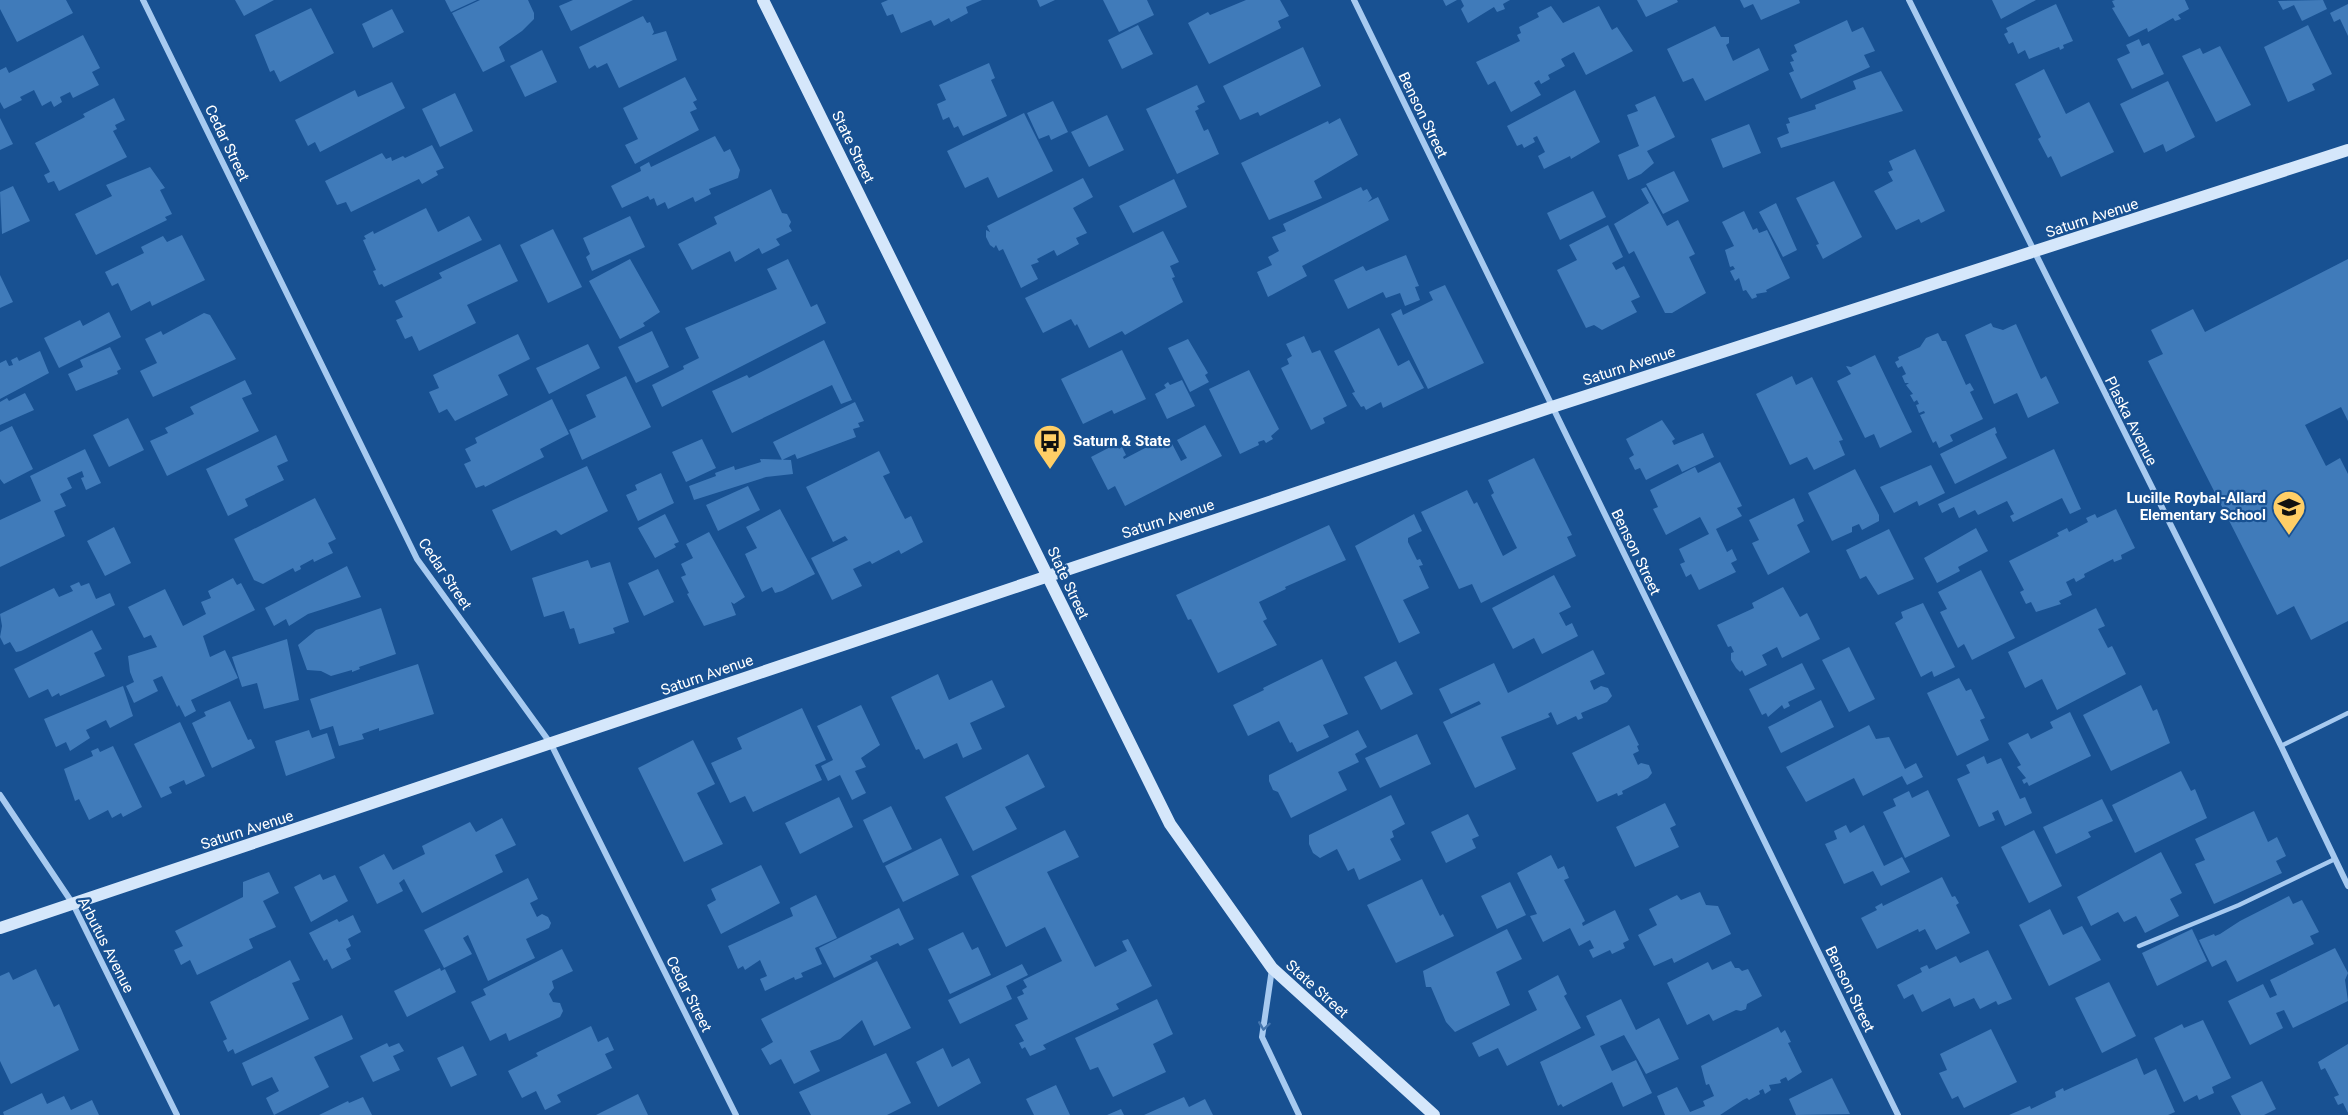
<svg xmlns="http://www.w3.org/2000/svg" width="2348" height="1115" viewBox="0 0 2348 1115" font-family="Roboto,sans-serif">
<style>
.building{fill:#407bba}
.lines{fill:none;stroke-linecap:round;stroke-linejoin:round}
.lane{stroke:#a7caf0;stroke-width:4.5}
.street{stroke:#a7caf0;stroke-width:6}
.secondary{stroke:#d5e7fb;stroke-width:12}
.oneway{stroke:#4375ae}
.labels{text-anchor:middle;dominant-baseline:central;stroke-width:4.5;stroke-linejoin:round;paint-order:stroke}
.street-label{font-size:15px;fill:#fff;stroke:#185192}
.poi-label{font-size:15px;font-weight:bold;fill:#fff;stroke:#185192;text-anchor:start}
</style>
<rect width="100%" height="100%" fill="#185192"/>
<path class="building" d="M0 0H66L73 13 17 42 0 9Z
M235 0H274L244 16Z
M445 0H477L451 12Z
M480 0H528L534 13V19L522 31 499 47 505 61 483 72 452 13Z
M573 0H633L571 31 559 6Z
M888 0H982L966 7 968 13 951 22 949 18 934 26 931 20 901 33 893 14 887 16 881 3Z
M1037 0H1055L1040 7Z
M1103 0H1147L1154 15 1119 32Z
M1246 0H1280L1289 16 1278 21 1281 28 1209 64 1188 23 1208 12 1210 15Z
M1443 0H1457L1446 6Z
M1461 0H1510L1503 4 1505 9 1497 12 1494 7 1468 23 1461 9 1464 6Z
M1637 0H1677L1678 2 1646 17Z
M1740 0H1799L1800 3 1761 20 1753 4 1744 8Z
M1992 0H2036L2001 19Z
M2115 0H2185L2189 9 2178 15 2181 19 2175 21 2173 18 2148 32 2147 28 2129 37 2112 8 2115 7 2112 1Z
M2323 0 2327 9 2302 21 2294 5 2283 10 2278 1Z
M2056 4 2073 41 2063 45 2064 48 2060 50 2059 47 2029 59 2025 50 2018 54 2013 42 2009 44 2004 34 2008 32 2006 28Z
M2348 4V36L2340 19 2334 22 2330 13Z
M1551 6 1563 23 1599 6 1612 30 1617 27 1633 51 1586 75 1574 52 1561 59 1565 66 1548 75 1550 79 1541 84 1539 80 1534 83 1541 95 1511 112 1495 81 1488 85 1476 62 1520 41 1517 35 1521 33 1519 27 1539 17 1537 13Z
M311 8 334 53 280 82 274 70 270 72 255 35Z
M392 9 404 32 373 48 362 24Z
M643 16 647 23 650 22 654 32 652 35 666 31 677 60 619 88 607 63 597 68 595 65 589 69 579 47Z
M1847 20 1852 32 1863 27 1875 51 1864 55 1870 67 1801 99 1789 73 1794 71 1790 62 1794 61 1791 55 1797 52 1794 45Z
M1138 25 1153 54 1122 69 1108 40Z
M2308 25 2332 74 2312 84 2315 90 2288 102 2264 47Z
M1715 26 1721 37H1729V43L1726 45 1733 61 1759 48 1769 70 1705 101 1693 78 1683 82 1667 49Z
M83 35 100 68 92 72 99 85 73 98 70 92 60 97 62 102 54 107 51 101 42 106 34 90 20 97 22 100 4 109 0 102V70L6 67 9 73Z
M2139 39 2142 46 2149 43 2164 74 2132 89 2117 59 2130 53 2126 45Z
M2220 46 2251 105 2216 122 2182 56 2200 48 2203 54Z
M1303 47 1321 86 1260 116 1258 112 1240 120 1223 86Z
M542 50 557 82 525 97 510 66Z
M989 63 995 78 991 80 1007 116 963 136 958 126 954 128 949 117 943 120 937 104 946 100 939 85Z
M2044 69 2066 114 2089 102 2114 152 2061 177 2051 156 2048 158 2038 139 2041 137 2015 84Z
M1881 71 1903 111 1781 148 1777 138 1789 133 1786 124 1790 123 1788 118 1816 109 1815 105 1856 89 1853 81Z
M685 77 697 100 693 102 697 109 690 112 699 130 635 164 625 145 638 139 623 108Z
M2168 81 2195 137 2166 152 2163 144 2144 153 2120 104Z
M392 82 405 108 320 152 315 142 308 146 295 120 355 90 358 97Z
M1197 85 1205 102 1197 106 1199 109 1195 111 1204 131 1208 129 1219 154 1177 174 1146 109Z
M1575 90 1600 142 1571 159 1570 156 1544 169 1538 156 1545 152 1537 136 1533 138 1535 142 1524 148 1522 144 1517 146 1507 126Z
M455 93 473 131 440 147 422 109Z
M1655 96 1675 137 1647 151 1654 163 1641 174 1628 180 1618 155 1639 146 1627 115 1638 111 1635 105Z
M114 98 125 120 115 125 117 129 113 131 127 157 59 191 54 181 48 183 44 175 50 172 35 143 85 117 83 114Z
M1053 101 1068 132 1051 140 1049 135 1039 139 1027 113Z
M1024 113 1053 171 998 198 988 177 965 188 947 151Z
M1107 115 1124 150 1089 167 1071 132Z
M0 118 13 144 0 150Z
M1340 118 1358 155 1314 181 1322 198 1269 220 1241 163 1328 121 1329 124Z
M1749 124 1761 153 1723 168 1711 139Z
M715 136 724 152 730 149 740 170 738 178 709 189 711 194 695 202 693 197 668 209 665 202 657 206 654 198 650 200 648 196 622 208 611 186 641 171 640 167 649 162 651 167Z
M432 145 444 168 436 171 438 175 422 184 419 179 351 212 346 202 337 205 325 181 382 153 386 159 391 157 392 161 403 156 405 158Z
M1915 149 1945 211 1921 223 1919 219 1896 230 1874 191 1893 181 1888 172 1893 170 1889 161Z
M150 167 165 188 160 190 172 214 165 217 167 220 96 255 75 214 112 196 106 185Z
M1674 171 1689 201 1663 214 1646 184Z
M1083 178 1093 197 1073 208 1087 233 1076 238 1079 244 1057 256 1054 250 1037 259 1039 262 1031 265 1038 279 1021 288 1003 249 999 251 996 245 994 248 990 245 986 237V230L990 232 987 226Z
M1174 179 1187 207 1133 233 1119 206Z
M1834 181 1862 237 1823 259 1816 245 1819 244 1796 198Z
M13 186 30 221 2 234 0 192Z
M1361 187 1363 191 1367 189 1372 198 1368 202 1378 197 1389 220 1302 266 1307 276 1268 297 1257 272 1272 265 1268 257 1279 251 1272 237 1286 231 1283 224Z
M1646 187 1667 226 1678 220 1695 254 1689 257 1706 293 1672 313H1665L1634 251 1629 254 1614 224 1649 203 1641 189Z
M771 189 782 213 787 214 791 222 789 226 792 231 776 239 780 245 762 254 759 248 735 262 730 251 692 270 678 244 717 224 714 217Z
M1593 191 1606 217 1560 240 1547 213Z
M1776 203 1797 250 1783 257 1759 212Z
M426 208 438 232 469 216 482 240 384 287 382 284 379 285 373 271 376 270 363 240 366 239 364 236 373 231 374 234Z
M1744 211 1753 230 1757 228 1759 233 1767 230 1790 278 1766 290 1767 292 1756 294 1757 297 1752 299 1746 290 1743 291 1739 278 1735 281 1730 271 1735 269 1733 266 1730 267 1725 250 1734 246 1722 222Z
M630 216 645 247 592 271 586 257 590 254 583 238Z
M1608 225 1623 257 1612 263 1616 270 1624 266 1640 297 1631 301 1637 312 1602 330 1594 325 1586 328 1557 270 1577 260 1569 245Z
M553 229 582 287 548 303 520 245Z
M1163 231 1179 262 1170 266 1175 277 1172 278 1183 302 1125 335 1122 331 1089 348 1077 324 1075 326 1071 319 1043 333 1025 298Z
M182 235 205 280 152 306 150 301 131 311 118 283 112 286 105 272 144 253 141 247 163 236 167 242Z
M500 244 518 281 467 305 476 323 419 351 412 336 405 339 396 320 403 317 395 301 442 278 439 273Z
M1406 255 1419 286 1415 287 1420 300 1405 306 1400 293 1386 298 1383 292 1348 309 1334 280 1363 266 1366 271Z
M630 259 660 312 643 323 645 326 620 339 589 281Z
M788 259 811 307 817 304 826 323 662 407 652 385 684 369 683 366 699 358 685 328 777 289 767 269Z
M2348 259V421L2341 407 2305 425 2326 466 2340 458 2348 474V621L2311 640 2294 606 2277 615 2148 361 2163 354 2151 330 2193 309 2205 332Z
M0 275 13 302 0 308Z
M1445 285 1484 363 1428 389 1391 314 1401 309 1403 315 1433 300 1429 292Z
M109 312 121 337 59 368 44 338 80 320 83 326Z
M204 313 210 315 236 359 153 397 140 371 157 363 145 339 161 331 163 335Z
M1991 323 1993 327 2003 330 2016 324 2041 379 2046 376 2059 403 2028 418 2017 393 1994 404 1965 335Z
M1379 328 1398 366 1409 360 1424 388 1383 408 1381 402 1366 410 1364 406 1361 407 1352 393 1355 392 1334 351Z
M652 331 669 367 636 383 618 347Z
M1938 333 1942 341H1946L1966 385 1970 383 1974 390 1970 392 1983 419 1950 435 1953 441 1939 448 1936 441 1933 443 1920 415 1925 413 1924 411 1919 413 1916 405 1919 404 1917 400 1914 402 1910 395 1913 394 1906 385 1909 383H1905L1902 376 1906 374 1902 366 1898 368 1895 362 1899 360 1898 357 1920 347 1926 338Z
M518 334 530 359 498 375 508 395 455 421 447 409 439 413 429 392 439 388 433 375Z
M1304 336 1312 353 1320 350 1347 406 1323 418 1325 423 1311 430 1281 368 1289 364 1287 359 1292 356 1286 344Z
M1188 339 1208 373 1205 375 1209 382 1190 392 1168 348Z
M824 340 852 400 841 404 832 385 732 433 712 391 747 375 749 378Z
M588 344 600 368 549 394 536 368Z
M110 347 121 369 117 371 118 374 76 391 68 374 83 367 80 360Z
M1122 350 1146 399 1114 414 1112 410 1083 424 1061 379Z
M40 351 49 373 0 399V363L6 360 9 366 13 365 11 360 17 357 19 361Z
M1875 355 1912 432 1880 448 1874 434 1865 438 1837 381 1851 374 1846 366 1851 367Z
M1249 370 1279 429 1271 436 1273 439 1266 443 1264 440 1258 442 1259 445 1240 454 1209 389Z
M626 376 651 427 582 460 569 430 596 417 586 395Z
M1792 376 1796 385 1812 377 1843 440 1839 441 1845 455 1814 470 1807 457 1790 465 1756 394Z
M245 380 252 394 242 398 259 431 167 476 150 441 168 433 165 428 194 414 190 407Z
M1182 380 1195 406 1167 419 1155 394 1166 388 1164 385 1168 382 1170 385Z
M25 393 34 410 0 425V402L7 398 9 401Z
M552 399 569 434 540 449 544 457 485 487 484 485 476 488 464 464 471 461 465 449 477 443 475 438Z
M855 402 864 421 858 423 860 427 853 429 856 437 797 459 795 454 782 460 773 442Z
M128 418 144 450 109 467 93 435Z
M1662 420 1675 439 1672 441 1674 445 1703 433 1714 457 1682 472 1678 464 1646 480 1640 468 1635 470 1629 458 1634 455 1626 439Z
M1205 425 1222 456 1125 506 1115 486 1108 490 1091 457 1116 444 1119 449 1122 447 1126 455 1123 457 1124 459 1168 436 1181 461 1187 458 1177 440Z
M12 426 33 469 4 484 0 479V432Z
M1995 427 1997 433 1995 434 2007 458 1955 484 1940 454Z
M276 435 288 461 277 466 284 480 245 499 248 506 228 516 206 469Z
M702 439 716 468 686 482 672 452Z
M85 449 101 483 86 490 81 478 84 477 82 471 67 478 72 488 60 494 66 506 54 511 65 536 0 567V520L41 501 30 476Z
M2054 449 2081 509 2070 514 2062 498 2013 522 2010 516 2014 514 2007 501 1978 515 1975 510 1959 518 1954 507 1942 513 1938 504Z
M879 451 890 473 883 476 905 519 911 516 923 542 901 554 899 550 872 564 870 561 853 569 862 586 832 600 811 558 848 540 845 536 833 542 806 487Z
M1534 458 1572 535 1567 537 1576 556 1481 603 1472 584 1459 589 1421 512 1467 490 1474 504 1477 502 1503 556 1517 548 1491 495 1494 493 1488 480Z
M760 459 791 460 793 474 766 477 694 500 689 486 716 476 715 473 734 466 735 470 761 462Z
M1720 462 1742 506 1737 508 1742 516 1716 529 1727 552 1732 549 1737 560 1731 563 1736 572 1699 590 1691 574 1686 577 1680 564 1685 562 1679 549 1709 534 1700 517 1666 535 1653 509 1658 507 1650 490 1695 467 1698 473Z
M1931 465 1945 493 1919 506 1917 501 1894 513 1880 487Z
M587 466 608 511 561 535 556 530 511 551 492 510Z
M1855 469 1879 515V521L1862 530 1859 524 1852 527V532L1832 541 1808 493Z
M661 473 674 503 638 521 626 495 637 490 635 485Z
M748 486 760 510 718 531 706 505Z
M315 498 336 539 328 543 333 553 314 562 313 559 300 566 301 569 295 572 293 568 263 584 254 580 234 539Z
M1794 498 1804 521 1797 525 1810 552 1768 575 1752 543 1759 540 1749 520Z
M780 509 815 574 782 591 775 593 772 587 762 592 745 554 757 548 746 527Z
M2116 509 2135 548 2121 555 2122 559 2114 562 2113 559 2084 574 2085 577 2076 582 2074 578 2066 582 2072 595 2059 601 2061 604 2036 612 2031 602 2026 604 2020 592 2024 590 2009 561 2059 536 2057 533 2067 528 2069 532 2088 522 2086 518 2095 514 2097 518Z
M665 514 679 542 674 544 676 547 655 558 638 528Z
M1414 514 1422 531 1408 538V542L1417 560 1420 559 1423 565 1419 566 1429 588 1403 600 1420 633 1399 643 1355 546Z
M1329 525 1346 560 1285 587 1286 589 1259 602 1267 619 1263 621 1277 645 1218 673 1191 619 1188 620 1176 595Z
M114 527 131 563 105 576 87 541Z
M1976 528 1988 551 1958 567 1960 571 1937 583 1924 558Z
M1889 529 1914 579 1878 595 1866 576 1860 579 1846 550Z
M709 532 745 597 734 604 731 602 736 615 704 626 687 594 689 593 681 577 686 575 681 564 693 558 686 544Z
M588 560 591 568 610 562 629 622 613 628 615 633 579 644 574 628 570 629 564 611 544 617 532 578Z
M347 566 361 597 308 614 289 626 286 619 274 626 265 608Z
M658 569 674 602 644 616 628 583Z
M1981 570 2015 638 1972 660 1964 644 1958 648 1940 612 1947 609 1938 592Z
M1554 575 1571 607 1559 613 1566 626 1572 623 1578 636 1542 654 1534 638 1513 649 1492 608Z
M233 578 237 585 241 583 255 610 203 636 210 657 225 650 238 678 191 700 196 711 185 717 179 705 177 707 162 676 153 680 158 691 134 703 126 686 134 682 130 672 128 656 157 647 151 635 144 638 128 607 165 589 183 626 206 614 201 602 211 598 208 591Z
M79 582 81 586 89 583 96 599 110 593 115 605 21 651 16 652 10 642 4 645 0 637 2 626 0 614 54 588 59 597 73 591 70 586Z
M1783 587 1800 617 1807 613 1820 639 1782 658 1777 647 1762 655 1767 665 1745 676 1742 670 1740 672 1736 668 1731 660V653L1734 652 1731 646 1728 647 1717 625 1754 608 1752 603Z
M1923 603 1955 667 1934 677 1932 671 1921 677 1895 623 1903 618 1901 612Z
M381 608 396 654 359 667 360 669 352 672V670L331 676 321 671 307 670 298 645 316 630Z
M2096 608 2105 626 2098 629 2108 648 2112 646 2126 674 2057 710 2042 679 2025 688 2008 652Z
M92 630 102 649 94 653 105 676 60 696 59 693 52 697 48 689 29 698 14 669Z
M287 639 299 700 264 709 257 683 242 687 232 657Z
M1849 647 1875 699 1849 712 1822 660Z
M1593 650 1605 674 1590 681 1594 690 1601 686 1608 688 1612 696 1607 702 1581 713 1583 718 1578 720 1576 716 1557 725 1551 712 1548 714 1550 717 1501 737 1516 769 1475 788 1443 722 1481 704 1479 701 1451 714 1439 689 1494 663 1508 693Z
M1322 659 1348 714 1323 725 1329 737 1297 752 1292 742 1290 743 1279 721 1248 736 1233 705 1264 690 1263 688Z
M1396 661 1413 694 1381 710 1364 677Z
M1802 663 1815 689 1788 702 1790 706 1784 709 1782 705 1768 717 1766 713 1762 715 1749 689Z
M418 664 434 714 379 731V728L362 734 364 739 339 746 333 726 320 730 310 699Z
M938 674 949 700 992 680 1005 707 970 723 982 749 963 758 957 743 924 759 919 749 916 750 891 697Z
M1959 678 1966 691 1971 689 1985 718 1980 720 1989 740 1957 756 1927 693Z
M2141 685 2153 711 2157 709 2170 743 2111 771 2083 715Z
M123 686 133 716 110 728 106 720 86 730 90 738 70 751 66 742 56 747 44 719Z
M1821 700 1834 727 1781 753 1768 727Z
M230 701 248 740 251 739 255 748 212 768 192 723 206 716 204 712Z
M861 705 880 745 861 758 866 767 855 771 866 793 852 800 840 775 828 781 821 766 833 760 817 726Z
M802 708 826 760 815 765 822 780 753 812 745 796 730 803 711 763 742 749 737 738Z
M2070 712 2091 756 2029 786 2027 782 2024 784 2022 780 2026 778 2017 767 2021 765 2008 743 2028 733 2031 739 2053 728 2050 722Z
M180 722 205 776 186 785 184 780 169 787 172 793 161 798 134 744Z
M1629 725 1639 745 1637 746 1639 751 1633 754 1638 765 1641 763 1649 765 1652 773 1648 778 1622 791 1623 794 1618 796 1617 793 1597 802 1572 753Z
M1869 725 1876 739 1889 737 1905 769 1916 763 1923 777 1907 785 1902 776 1863 796 1854 778 1806 802 1786 767Z
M309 730 312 738 327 733 335 758 286 776 275 741Z
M1358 730 1367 747 1355 754 1359 762 1338 772 1347 790 1291 818 1278 792 1273 790 1269 781V775Z
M1417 734 1431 764 1380 788 1365 758Z
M693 740 715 784 697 793 723 844 684 862 638 768Z
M113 746 142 807 123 817 121 813 112 818 108 810 89 820 79 799 75 801 64 769 93 756 91 751 98 748 100 752Z
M1028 754 1045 787 1005 807 1017 829 973 851 945 797Z
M1984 756 1987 764 2001 758 2020 799 2025 797 2032 813 2005 826 1998 810 1992 813 1995 820 1979 827 1957 779 1970 773 1966 765Z
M2181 771 2191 791 2195 789 2207 818 2135 853 2112 805Z
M1928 790 1950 836 1905 858 1883 812 1896 806 1893 799 1909 791 1912 798Z
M1391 795 1405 824 1392 831 1394 837 1390 839 1401 860 1359 880 1354 868 1348 871 1337 849 1320 858 1313 853 1309 844V835Z
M839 797 853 827 800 854 785 823Z
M2102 799 2113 821 2088 832 2091 837 2056 854 2043 827Z
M1665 803 1676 825 1670 828 1679 847 1635 867 1616 827Z
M891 806 912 849 883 863 863 820Z
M2254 811 2268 842 2277 837 2286 856 2276 861 2282 873 2214 904 2195 864 2205 860 2195 839Z
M1468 814 1479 836 1472 839 1476 848 1446 863 1431 832Z
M502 818 516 845 495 855 503 872 422 913 404 879 399 883 403 891 377 904 359 867 384 854 393 870 425 854 422 846 470 822 476 832Z
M1846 825 1850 833 1864 825 1884 866 1902 857 1910 872 1881 886 1873 871 1844 884 1825 844 1837 839 1834 831Z
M1065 830 1079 857 1047 872 1095 967 1127 951 1122 941 1128 939 1152 986 1116 1004 1119 1009 1043 1045 1046 1049 1030 1056 1025 1047 1022 1049 1019 1043 1024 1041 1015 1025 1028 1019 1017 997 1024 994 1022 990 1027 987 1023 980 1062 961 1045 927 1006 947 971 876Z
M2034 830 2062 886 2029 903 2001 847Z
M941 838 959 875 903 902 885 866Z
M2161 852 2182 893 2170 899 2179 916 2145 933 2136 916 2124 922 2118 912 2091 926 2077 897Z
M1551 855 1558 869 1564 866 1569 878 1564 880 1581 913 1585 921 1582 923 1583 926 1615 910 1629 940 1623 943 1625 948 1612 954 1610 950 1593 958 1589 950 1594 948 1590 940 1579 946 1570 928 1543 942 1530 916 1537 914 1517 873Z
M761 865 780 903 721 934 707 905 716 900 711 889Z
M269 872 279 893 263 901 276 927 249 939 253 948 197 975 190 960 181 965 174 950 183 946 175 931 243 897V882Z
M320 874 323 880 335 875 348 901 311 922 294 887Z
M1942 877 1952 897 1955 896 1959 903 1956 905 1970 933 1936 950 1925 929 1919 932 1918 929 1877 949 1861 918 1877 910 1875 907 1882 903 1883 906Z
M528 878 538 899 530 903 537 917 542 914 548 917 551 923 549 928 526 939 535 958 488 981 468 935 463 938 472 954 444 968 424 930Z
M1422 879 1440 916 1443 914 1454 936 1396 963 1367 905Z
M1510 882 1526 915 1497 929 1481 896Z
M1700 892 1706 905 1718 906 1731 934 1674 963 1672 958 1654 966 1638 935 1657 925 1649 909 1677 895 1681 900Z
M816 895 837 938 815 948 822 964 801 973 803 977 795 980 794 977 765 991 760 979 767 976 760 960 745 970 743 966 738 969 728 946 793 916 790 908Z
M2289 896 2293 904 2302 900 2319 932 2310 936 2314 944 2237 982 2226 960 2212 967 2199 940 2214 934 2215 936 2220 934 2240 921Z
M899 908 914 939 900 946 898 943 870 956 872 959 834 978 819 948Z
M2050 909 2063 935 2082 926 2101 960 2049 986 2019 925Z
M353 915 361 932 348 939 351 946 346 949 351 959 332 969 327 959 324 961 309 933 337 919 339 922Z
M1507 929 1522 959 1496 972 1510 1005 1455 1032 1446 1022 1431 987H1426L1423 971Z
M2192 929 2207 961 2157 986 2142 953Z
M963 932 972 950 978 947 991 975 950 994 928 949Z
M2335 948 2348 973 2345 980 2348 1001 2293 1028 2284 1010 2276 1013 2283 1028 2250 1045 2228 1001 2263 984 2270 998 2277 995 2270 980Z
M562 949 573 971 552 981 554 988 549 994 553 1002 560 1003 563 1011 560 1017 509 1041 506 1033 490 1041 471 1002 486 995 483 989Z
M1988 950 2012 999 1998 1005 1996 1001 1980 1009 1974 998 1954 1007 1950 998 1922 1012 1913 994 1904 999 1897 985 1922 972 1920 968 1927 965 1929 969 1956 956 1960 963Z
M290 960 300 980 292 983 309 1019 235 1054 233 1049 228 1052 223 1041 227 1039 210 1002Z
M877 961 911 1028 874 1046 862 1020 840 1039 810 1051 820 1071 794 1084 781 1059 770 1065 761 1049 773 1042 761 1019Z
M1731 961 1735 968H1739L1742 971 1748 969 1762 996 1747 1004 1746 1009 1741 1011 1736 1010 1713 1021 1709 1014 1687 1025 1667 983 1708 962 1712 970Z
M1022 964 1028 975 1006 986 1012 999 960 1024 948 1000Z
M440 968 441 971 445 969 456 992 407 1017 394 991Z
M36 969 54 1007 59 1004 79 1050 11 1084 0 1061V976L9 972 13 980Z
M1558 975 1567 994 1564 996 1581 1028 1507 1066 1498 1048 1479 1057 1472 1043 1537 1010 1528 991Z
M2109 982 2136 1036 2102 1053 2075 998Z
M1157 999 1173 1034 1153 1044 1166 1072 1113 1097 1098 1067 1090 1070 1075 1038Z
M1621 999 1636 1030 1659 1018 1679 1059 1646 1074 1624 1035 1600 1046 1612 1071 1636 1060 1652 1093 1623 1107 1612 1082 1563 1107 1561 1104 1558 1106 1540 1062 1595 1035 1586 1016Z
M342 1015 353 1039 314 1057 329 1087 274 1115 266 1098 279 1091 272 1077 252 1086 242 1063Z
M2203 1020 2231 1078 2212 1087 2214 1093 2199 1100 2197 1095 2184 1102 2154 1038 2182 1024 2184 1028Z
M591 1026 598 1042 608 1037 614 1050 605 1054 612 1068 557 1095 561 1102 545 1110 536 1091 522 1098 508 1071 538 1056 536 1053Z
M1778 1027 1781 1033 1785 1030 1791 1042 1788 1043 1802 1072 1788 1081 1786 1077 1780 1080 1781 1083 1769 1085 1771 1090 1765 1094 1763 1089 1759 1091 1760 1094 1749 1100 1747 1098 1743 1100 1720 1115H1665L1657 1096 1677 1087 1690 1112 1705 1106 1703 1101 1714 1096 1709 1084 1706 1085 1701 1066Z
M1991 1029 2017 1082 1964 1108 1958 1096 1952 1099 1939 1073 1947 1070 1940 1054Z
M387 1043 389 1047 399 1043 404 1051 393 1056 400 1070 373 1082 360 1056Z
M2348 1044V1113L2343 1103 2338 1105 2334 1097 2339 1095 2325 1068 2321 1070 2318 1062Z
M463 1046 477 1075 451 1087 437 1058Z
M943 1048 952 1067 969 1058 981 1083 938 1107 916 1062Z
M886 1053 911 1103 887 1115H811L799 1092Z
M2137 1058 2144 1075 2156 1069 2175 1112 2168 1115H2009L2030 1106 2031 1109 2056 1097 2055 1092 2063 1088 2064 1091Z
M1832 1078 1850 1114 1796 1115 1789 1099Z
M2262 1081 2276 1109 2264 1115H2241L2231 1096Z
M1056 1085 1070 1115H1034L1026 1099Z
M42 1093 47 1104 64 1096 71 1110 92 1100 99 1115H4L3 1112Z
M638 1094 648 1115H596Z
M363 1097 372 1115H319L348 1101 349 1103Z
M1184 1097 1189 1107 1205 1099 1213 1115H1144Z
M1121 1109 1124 1115H1107Z"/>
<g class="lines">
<path class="lane" d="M2281 746 2348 713
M2139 946 2239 905 2335 859"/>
<path class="street" d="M143 0 417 559 551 744 736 1115
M1354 0 1898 1115
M1909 0 2281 746 2348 886
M0 795 73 904 177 1115
M1272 969 1262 1037 1299 1115"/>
<path class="secondary" d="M763 0 1170 824 1272 968 1434 1115
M0 928 1552 407 2348 150"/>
</g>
<defs><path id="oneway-chevron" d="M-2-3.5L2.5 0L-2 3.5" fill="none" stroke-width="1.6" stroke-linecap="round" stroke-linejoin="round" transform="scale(1.5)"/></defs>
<use class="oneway" href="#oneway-chevron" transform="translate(1264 1026) rotate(98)"/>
<defs>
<symbol id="bus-pin" viewBox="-11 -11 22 30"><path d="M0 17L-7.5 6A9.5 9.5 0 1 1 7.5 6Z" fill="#ffce66" stroke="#185192"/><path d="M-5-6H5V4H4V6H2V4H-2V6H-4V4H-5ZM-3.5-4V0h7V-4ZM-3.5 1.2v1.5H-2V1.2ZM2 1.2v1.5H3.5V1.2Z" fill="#111"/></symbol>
<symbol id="school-pin" viewBox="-11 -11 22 30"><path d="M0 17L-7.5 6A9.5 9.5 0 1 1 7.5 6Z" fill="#ffce66" stroke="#185192"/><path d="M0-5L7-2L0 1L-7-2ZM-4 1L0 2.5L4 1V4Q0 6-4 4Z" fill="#111"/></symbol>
</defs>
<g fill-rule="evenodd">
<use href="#bus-pin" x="1031" y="422" width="38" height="52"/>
<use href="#school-pin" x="2270" y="488" width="38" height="52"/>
</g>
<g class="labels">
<g class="street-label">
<text transform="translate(1423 115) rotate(64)">Benson Street</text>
<text transform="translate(227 143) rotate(64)">Cedar Street</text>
<text transform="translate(853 147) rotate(64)">State Street</text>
<text transform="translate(2092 218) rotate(-18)">Saturn Avenue</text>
<text transform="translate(1629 366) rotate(-18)">Saturn Avenue</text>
<text transform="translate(2131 421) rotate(63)">Plaska Avenue</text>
<text transform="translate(1168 519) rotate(-18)">Saturn Avenue</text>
<text transform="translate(1636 552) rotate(64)">Benson Street</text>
<text transform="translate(445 574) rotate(56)">Cedar Street</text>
<text transform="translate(1068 583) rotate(65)">State Street</text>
<text transform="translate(707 675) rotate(-19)">Saturn Avenue</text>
<text transform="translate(247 830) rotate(-18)">Saturn Avenue</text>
<text transform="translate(106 945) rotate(63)">Arbutus Avenue</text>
<text transform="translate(1317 989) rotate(42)">State Street</text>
<text transform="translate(1850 989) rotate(64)">Benson Street</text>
<text transform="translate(689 994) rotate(63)">Cedar Street</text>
</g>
<g class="poi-label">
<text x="1073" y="441">Saturn &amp; State</text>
<text x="2266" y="498" text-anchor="end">Lucille Roybal-Allard<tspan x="2266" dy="17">Elementary School</tspan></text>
</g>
</g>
</svg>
